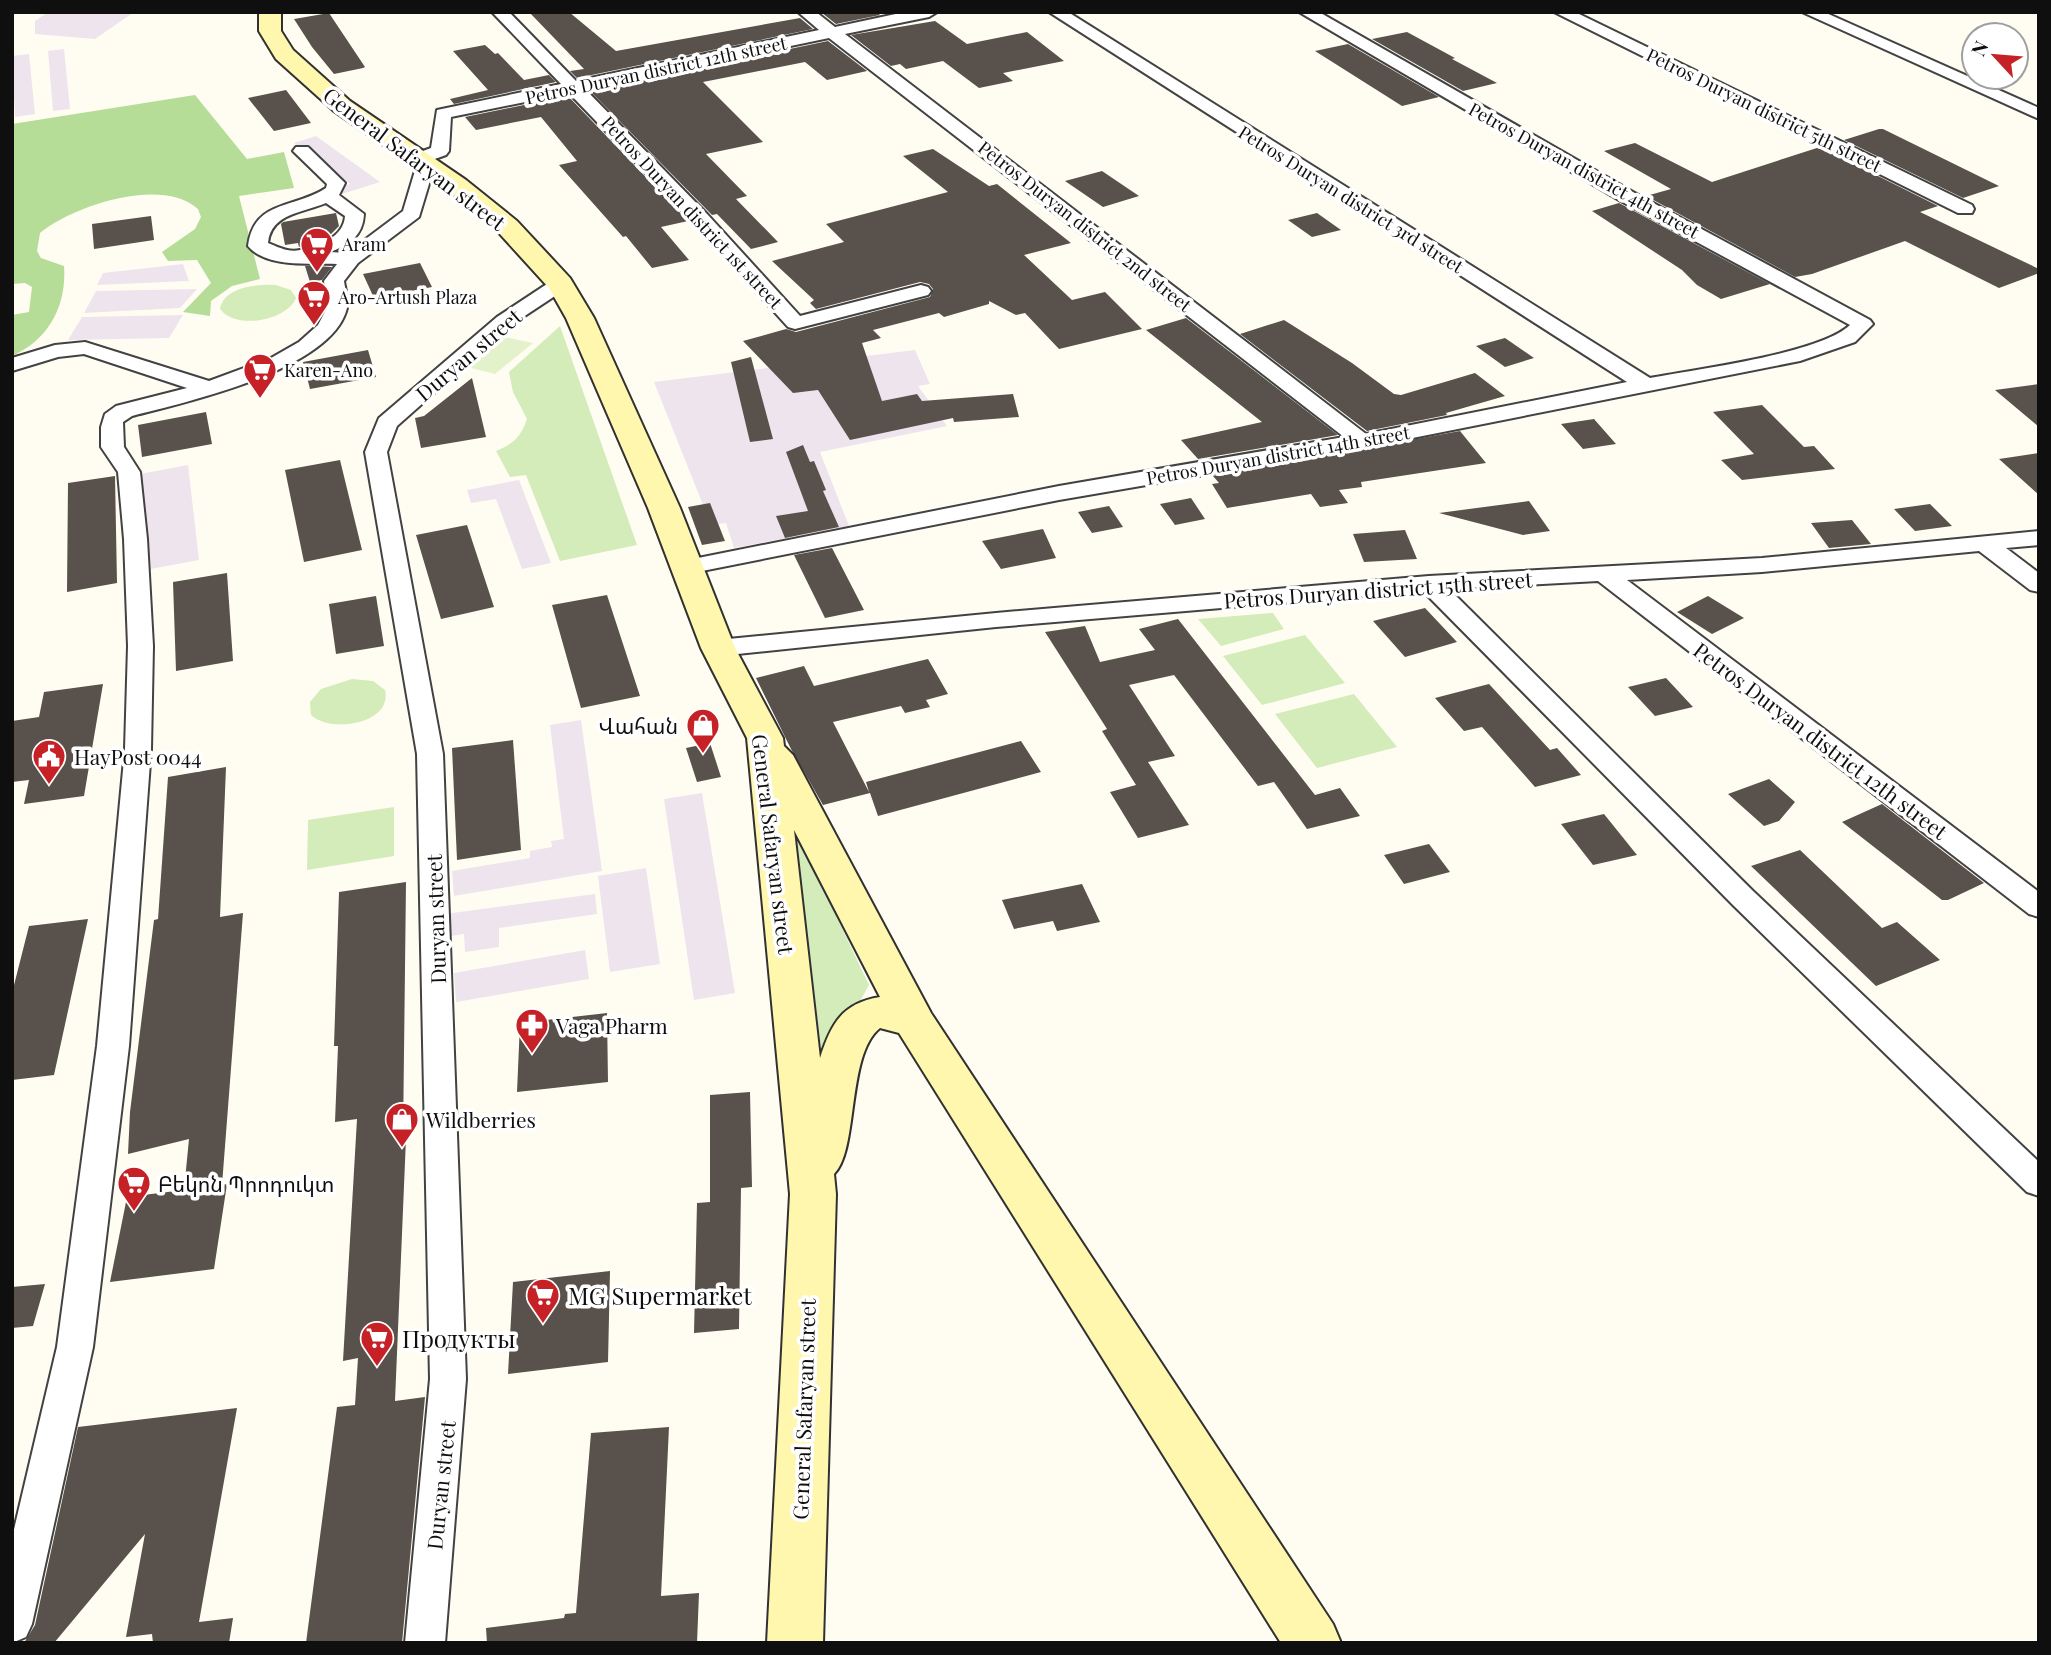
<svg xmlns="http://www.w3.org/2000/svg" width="2051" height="1655" viewBox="0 0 2051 1655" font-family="'Playfair Display','Noto Sans Armenian',serif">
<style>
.industrial{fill:#ede4ee}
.green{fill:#d3ecb9}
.forest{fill:#b6dd98}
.pitch{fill:#e4f2cb}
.building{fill:#59514b}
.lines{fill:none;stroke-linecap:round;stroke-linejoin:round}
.street-casing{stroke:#424242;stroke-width:4}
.secondary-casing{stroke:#313131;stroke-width:4}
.street{fill:#fff;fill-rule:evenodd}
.secondary{fill:#fff7ad;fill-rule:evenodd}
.labels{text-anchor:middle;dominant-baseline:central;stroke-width:7;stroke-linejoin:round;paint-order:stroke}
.far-street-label{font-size:18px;fill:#0f0f0f;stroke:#fff}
.far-poi-label{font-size:18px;fill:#0f0f0f;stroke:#fff;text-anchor:start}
.street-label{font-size:21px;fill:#0f0f0f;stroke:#fff}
.poi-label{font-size:21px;fill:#0f0f0f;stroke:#fff;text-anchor:start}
.near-poi-label{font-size:24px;fill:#0f0f0f;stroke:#fff;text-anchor:start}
</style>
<rect width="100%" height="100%" fill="#fffdf2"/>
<path class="industrial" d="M48 12H134L95 39 35 34V21Z
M64 49 70 109 53 111 48 51Z
M29 54 35 114 15 117 12 56Z
M316 136 380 182 342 194 335 189 350 184 294 143Z
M183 264 189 281 97 285 103 273Z
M197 289 180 308 84 313 96 291Z
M183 315 169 338 68 340 82 317Z
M915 350 930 384 918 386 947 426 820 452 849 526 734 548 726 523 711 525 654 382Z
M188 465 199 560 145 570 140 474Z
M519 480 551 563 522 569 496 499 471 503 467 490Z
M581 720 602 871 454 896 452 871 530 858V851L552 847 551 841 564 839 550 725Z
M702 793 735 993 694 1000 664 799Z
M646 868 660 964 610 972 598 876Z
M595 894 597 914 499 928V947L465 952 464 934 445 937V914Z
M585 950 589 979 456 1002 454 973Z"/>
<path class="green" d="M276 285 291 290 296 298C287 321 235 330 220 309 224 287 257 284 276 285Z
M560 326 637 545 560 561 526 475 510 477 496 451C513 444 521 437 527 419L513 392 509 372Z
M1273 613 1284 629 1221 646 1198 619Z
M1305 635 1345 683 1262 705 1223 656Z
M352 679 373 681 385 690C393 724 331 734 311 715L310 702 321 689Z
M1354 694 1397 747 1317 768 1275 714Z
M394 807V856L307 870 308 820Z
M794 828 869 985 840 1036 826 1089Z"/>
<path class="forest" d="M195 95 247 159 284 152 294 188 239 196 260 279 232 286 211 301 210 316 183 312 211 283 197 260 168 261 162 252 195 229 201 217 198 209C161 176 73 206 40 233L37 251 41 258 64 266C67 305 49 340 12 356V315L29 312 32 287 25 283 12 284V208C16 200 12 140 12 124Z"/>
<path class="pitch" d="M505 337 533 343 495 374 467 367Z"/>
<path class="building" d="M529 12H569L616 51 800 18 813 29 577 78 570 71 584 69Z
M829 12H877L880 15 836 24 822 13Z
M329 13 365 67 363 68 334 74 312 47 294 19Z
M935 21 967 44 1027 32 1064 61 1003 73 1013 81 979 88 943 61 906 69 900 64 891 66 851 35Z
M1407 32 1455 58 1452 59 1497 83 1463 91 1372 39Z
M828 41 867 71 827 80 805 62 703 82 763 142 706 154 747 196 736 199 778 242 751 249 717 214 712 215 590 91Z
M1348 44 1439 97 1402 106 1315 51Z
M485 45 495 54 498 53 524 80 549 75 556 82 454 104 450 99 488 90 453 51Z
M286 90 311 123 274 131 248 98Z
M568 96 688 221 661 227 689 260 652 268 626 236 623 237 559 165 577 161 541 117 476 130 465 117Z
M1879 129H1883L1999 186 1963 198 1844 140Z
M1635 143 1712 182 1820 147 1938 206 1920 212 2039 269V273L1999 288 1905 241 1812 274 1795 277 1646 196 1671 189 1604 151Z
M933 149 989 186 997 184 1071 243 1024 255 1072 300 1105 292 1142 329 1059 349 1025 313 1016 315 989 301V304L944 317 939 313 873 330 881 338 862 343 882 401 917 394 922 401 1013 394 1019 417 954 422 953 418 850 440 818 390 793 393 743 341 786 329 796 332 930 297 933 289 929 284 920 282 816 309 810 303 814 300 772 261 844 242 826 224 948 192 903 156Z
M1102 171 1139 196 1103 207 1065 181Z
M1619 203 1770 284 1721 299 1697 285 1682 270 1592 211Z
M336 213 339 226 327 238 299 247 298 243 285 245 281 224 283 222Z
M1317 213 1341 230 1312 237 1288 220Z
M151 216 154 240 94 249 92 224Z
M420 263 432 287 374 298 363 274Z
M305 266H315L332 267 322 280 310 282Z
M1186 318 1338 435 1198 459 1181 440 1262 422 1146 330Z
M1284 320 1352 363 1394 394 1401 395 1475 373 1505 396 1446 413 1447 415 1367 431 1240 334Z
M1505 338 1534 358 1505 367 1476 346Z
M368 350 376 377 310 389 303 362Z
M751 357 773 439 750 442 731 362Z
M472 378 486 437 421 448 415 418 424 416Z
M2039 384V427L1995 390Z
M1762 405 1804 447 1814 446 1835 469 1742 480 1721 460 1754 454 1713 412Z
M206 412 212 444 142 457 138 425Z
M1594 419 1616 444 1583 449 1561 424Z
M1460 431 1486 463 1361 482 1362 487 1339 490 1348 503 1320 507 1311 494 1227 508 1212 484 1219 483 1213 476Z
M803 445 810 462 814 461 826 490 823 491 839 527 785 538 776 516 808 511 786 452Z
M2039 453V495L1999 459Z
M340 460 362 550 304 562 285 470Z
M115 476 117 583 67 592 68 483Z
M1191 498 1205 519 1175 525 1160 504Z
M1529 501 1550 531 1523 535 1439 513Z
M710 503 725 541 702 545 688 507Z
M1930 504 1952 526 1915 531 1894 509Z
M1109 506 1123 527 1092 533 1078 512Z
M1852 520 1871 544 1829 548 1811 523Z
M467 525 494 607 441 619 416 535Z
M1043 529 1056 558 1001 569 982 541Z
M1405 530 1417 559 1364 562 1353 534Z
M832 548 864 610 825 618 794 555Z
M227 573 233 661 176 671 173 582Z
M607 595 640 696 581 708 552 605Z
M376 596 384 646 336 654 329 604Z
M1708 596 1744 618 1712 634 1677 612Z
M1425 608 1457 642 1405 657 1373 621Z
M1178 619 1315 795 1340 788 1360 816 1307 829 1274 782 1258 786 1174 675 1129 685 1175 756 1148 762 1189 825 1138 838 1110 792 1136 785 1102 731 1107 729 1045 632 1085 626 1100 662 1155 650 1139 629Z
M928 659 948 694 926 700 930 707 905 713 901 706 833 722 869 792 866 782 1021 741 1041 772 878 816 870 793 823 805 791 749 756 678 804 666 814 686Z
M1666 678 1693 707 1655 716 1628 687Z
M103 684 84 796 24 804 29 780 12 782V721L39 717 44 692Z
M1489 684 1550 750 1557 748 1581 775 1535 787 1482 727 1464 731 1435 698Z
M513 740 521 850 457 860 452 748Z
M710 743 721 777 697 782 686 748Z
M226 767 220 917 243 913 222 1185 227 1184 214 1269 110 1282 127 1197 184 1190 189 1139 128 1154 130 1112 154 920 158 919 168 777Z
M1769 779 1795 802 1779 821 1764 826 1728 794Z
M1882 804 1984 883 1948 900H1942L1842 822Z
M1604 814 1637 855 1593 865 1561 824Z
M1429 844 1450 872 1404 884 1384 855Z
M1800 850 1882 928 1897 922 1940 960 1876 986 1751 866Z
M406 882 403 1138H406L395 1401 425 1397 402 1643H306L337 1407 355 1405 358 1358 343 1361 357 1119 335 1122 338 1046H334L339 892Z
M1082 884 1100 922 1057 931 1053 921 1014 929 1002 900Z
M88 919 54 1075 12 1080V993L29 926Z
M607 1013 608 1082 517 1092 520 1023Z
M750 1092 752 1187 741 1188 739 1329 694 1333 697 1203 710 1202V1095Z
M610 1271 608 1362 508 1374 513 1282Z
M45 1284 33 1326 12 1328V1287Z
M237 1408 199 1622 233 1618 229 1643H153L152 1634 126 1637 145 1534 54 1643H24L35 1625 78 1427Z
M669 1427 661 1596 699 1593 697 1643H487L486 1628 564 1618 565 1614 576 1613 591 1433Z"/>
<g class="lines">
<defs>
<path id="street" d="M492 12H509L576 81 819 30 798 12H816L835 27 905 12H937L929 17 845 34 1366 434 1627 382 1049 12H1068L1650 378C1696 369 1819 354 1850 325L1619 200 1299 12H1319L1633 192 1870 320 1873 324 1855 342 1800 361 1362 448 1059 500 687 574 678 572 675 567 678 562 1059 486 1344 437 829 38 585 89 708 215 800 316 921 285 928 287 931 291 928 295 795 329 788 327 694 223 569 93 451 117 449 151 446 155 432 160 435 164 419 217 358 263 344 281C345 289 349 300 347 308 332 370 186 402 132 416L123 422 124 447 140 472 147 539 153 646 151 749 129 1046 93 1347 32 1624 26 1637 12 1643V1538L57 1347 97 1046 125 749 128 646 124 539 118 472 101 447V427L105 414 116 406 187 388 84 354 58 357 12 371V358L55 345 85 342 209 381 271 358 299 342 318 325 327 308 324 281 337 264C311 263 266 268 248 246 254 199 295 209 326 188L327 184 293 151 296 147H308L345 183 339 195 364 214C363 236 349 245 330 252L347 253 403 211 417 164 409 159 412 155 431 148 437 110 561 84ZM326 203 345 216C344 237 318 247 300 250 289 253 278 247 268 243 271 213 303 213 326 203Z
M1554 12H1575L1972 205 1974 209 1972 213H1958Z
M1802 12H1824L2039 108V119Z
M560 278 567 280 570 284 567 288 511 325 397 426 387 452 443 754 466 1379 445 1643H405L430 1379 417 754 365 452 379 418 497 317 553 280Z
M2039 531V545L2006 548 2039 573V592L2030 590 1979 551 1762 572 1627 580 2039 892V917L2029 914 1598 581 1449 589 1753 891 2039 1162V1196L2027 1192 1733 905 1423 591 996 627 718 656 709 653 705 648 709 643 718 640 996 613 1429 576 1762 558Z"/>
<path id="secondary" d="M259 12H281V31L293 50 350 101 466 180 517 221 570 278 594 318 680 508 735 648 783 738 784 746 793 755 931 1013 1333 1624 1341 1643H1281L899 1033 880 1028C846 1055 859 1150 834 1174L836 1194 823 1643H767L790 1194 747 738 701 648 648 508 566 318 549 288 499 233 448 190 334 111 276 59 259 31ZM794 830 880 997C842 1003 831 1024 820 1058Z"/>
</defs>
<use href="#street" class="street-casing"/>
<use href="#secondary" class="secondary-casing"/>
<use href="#street" class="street"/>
<use href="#secondary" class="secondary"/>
</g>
<defs>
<symbol id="supermarket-pin" viewBox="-11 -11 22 30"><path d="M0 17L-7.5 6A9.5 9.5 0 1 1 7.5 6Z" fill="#c62127" stroke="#fff"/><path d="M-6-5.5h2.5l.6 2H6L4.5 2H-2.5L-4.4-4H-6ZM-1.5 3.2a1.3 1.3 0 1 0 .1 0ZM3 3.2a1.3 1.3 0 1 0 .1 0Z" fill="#fff"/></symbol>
<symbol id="shop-pin" viewBox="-11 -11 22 30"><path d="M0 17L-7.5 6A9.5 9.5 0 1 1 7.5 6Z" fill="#c62127" stroke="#fff"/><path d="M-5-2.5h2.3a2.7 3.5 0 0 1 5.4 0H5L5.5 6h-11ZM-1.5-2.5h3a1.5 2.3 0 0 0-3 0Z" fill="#fff"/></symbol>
<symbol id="civic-pin" viewBox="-11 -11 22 30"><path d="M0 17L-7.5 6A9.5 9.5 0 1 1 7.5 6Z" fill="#c62127" stroke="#fff"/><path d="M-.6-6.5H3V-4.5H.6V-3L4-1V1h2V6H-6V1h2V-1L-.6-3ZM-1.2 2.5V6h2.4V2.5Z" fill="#fff"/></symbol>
<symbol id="pharmacy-pin" viewBox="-11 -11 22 30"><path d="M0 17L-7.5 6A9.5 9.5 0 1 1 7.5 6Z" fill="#c62127" stroke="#fff"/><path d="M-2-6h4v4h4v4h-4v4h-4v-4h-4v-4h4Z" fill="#fff"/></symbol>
</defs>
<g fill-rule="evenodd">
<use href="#supermarket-pin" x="298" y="225" width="38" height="52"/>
<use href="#supermarket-pin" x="295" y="278" width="38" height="52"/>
<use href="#supermarket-pin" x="241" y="351" width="38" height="52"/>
<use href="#shop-pin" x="684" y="706" width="38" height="52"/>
<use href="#civic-pin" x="30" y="737" width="38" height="52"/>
<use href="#pharmacy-pin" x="513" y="1006" width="38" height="52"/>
<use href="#shop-pin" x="383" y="1100" width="38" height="52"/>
<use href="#supermarket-pin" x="115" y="1164" width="38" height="52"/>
<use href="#supermarket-pin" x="524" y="1276" width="38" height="52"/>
<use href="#supermarket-pin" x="358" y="1319" width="38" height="52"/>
</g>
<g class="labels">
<g class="far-street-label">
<text transform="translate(656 70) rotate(-12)">Petros Duryan district 12th street</text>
<text transform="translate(1764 110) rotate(26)">Petros Duryan district 5th street</text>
<text transform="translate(1584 170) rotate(29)">Petros Duryan district 4th street</text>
<text transform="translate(1351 199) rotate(32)">Petros Duryan district 3rd street</text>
<text transform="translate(692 212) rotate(47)">Petros Duryan district 1st street</text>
<text transform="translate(1085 226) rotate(38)">Petros Duryan district 2nd street</text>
<text transform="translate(1278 455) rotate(-10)">Petros Duryan district 14th street</text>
</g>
<g class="far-poi-label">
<text x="342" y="244">Aram</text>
<text x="338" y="297">Aro-Artush Plaza</text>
<text x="284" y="370">Karen-Ano</text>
</g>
<g class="street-label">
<text transform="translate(415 158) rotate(37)">General Safaryan street</text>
<text transform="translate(468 354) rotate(-40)">Duryan street</text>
<text transform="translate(1378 589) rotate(-4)">Petros Duryan district 15th street</text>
<text transform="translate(1821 740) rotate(37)">Petros Duryan district 12th street</text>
<text transform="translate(774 844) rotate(83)">General Safaryan street</text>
<text transform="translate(435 919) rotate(-92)">Duryan street</text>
<text transform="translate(803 1409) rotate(-88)">General Safaryan street</text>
<text transform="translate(440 1485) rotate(-84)">Duryan street</text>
</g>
<g class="poi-label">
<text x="678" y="725" text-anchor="end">Վահան</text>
<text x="74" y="756">HayPost 0044</text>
<text x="556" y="1025">Vaga Pharm</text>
<text x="426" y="1119">Wildberries</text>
<text x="158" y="1183">Բեկոն Պրոդուկտ</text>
</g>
<g class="near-poi-label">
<text x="568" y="1295">MG Supermarket</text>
<text x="402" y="1338">Продукты</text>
</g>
</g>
<rect width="2051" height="1655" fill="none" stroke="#0f0f0f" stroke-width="28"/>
<g transform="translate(1995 56) rotate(296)"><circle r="33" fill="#ffffff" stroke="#9f9f9f" stroke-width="2"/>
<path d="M0-5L12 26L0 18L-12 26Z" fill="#c62127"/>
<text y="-10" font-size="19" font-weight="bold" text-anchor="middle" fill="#0f0f0f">N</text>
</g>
</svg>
